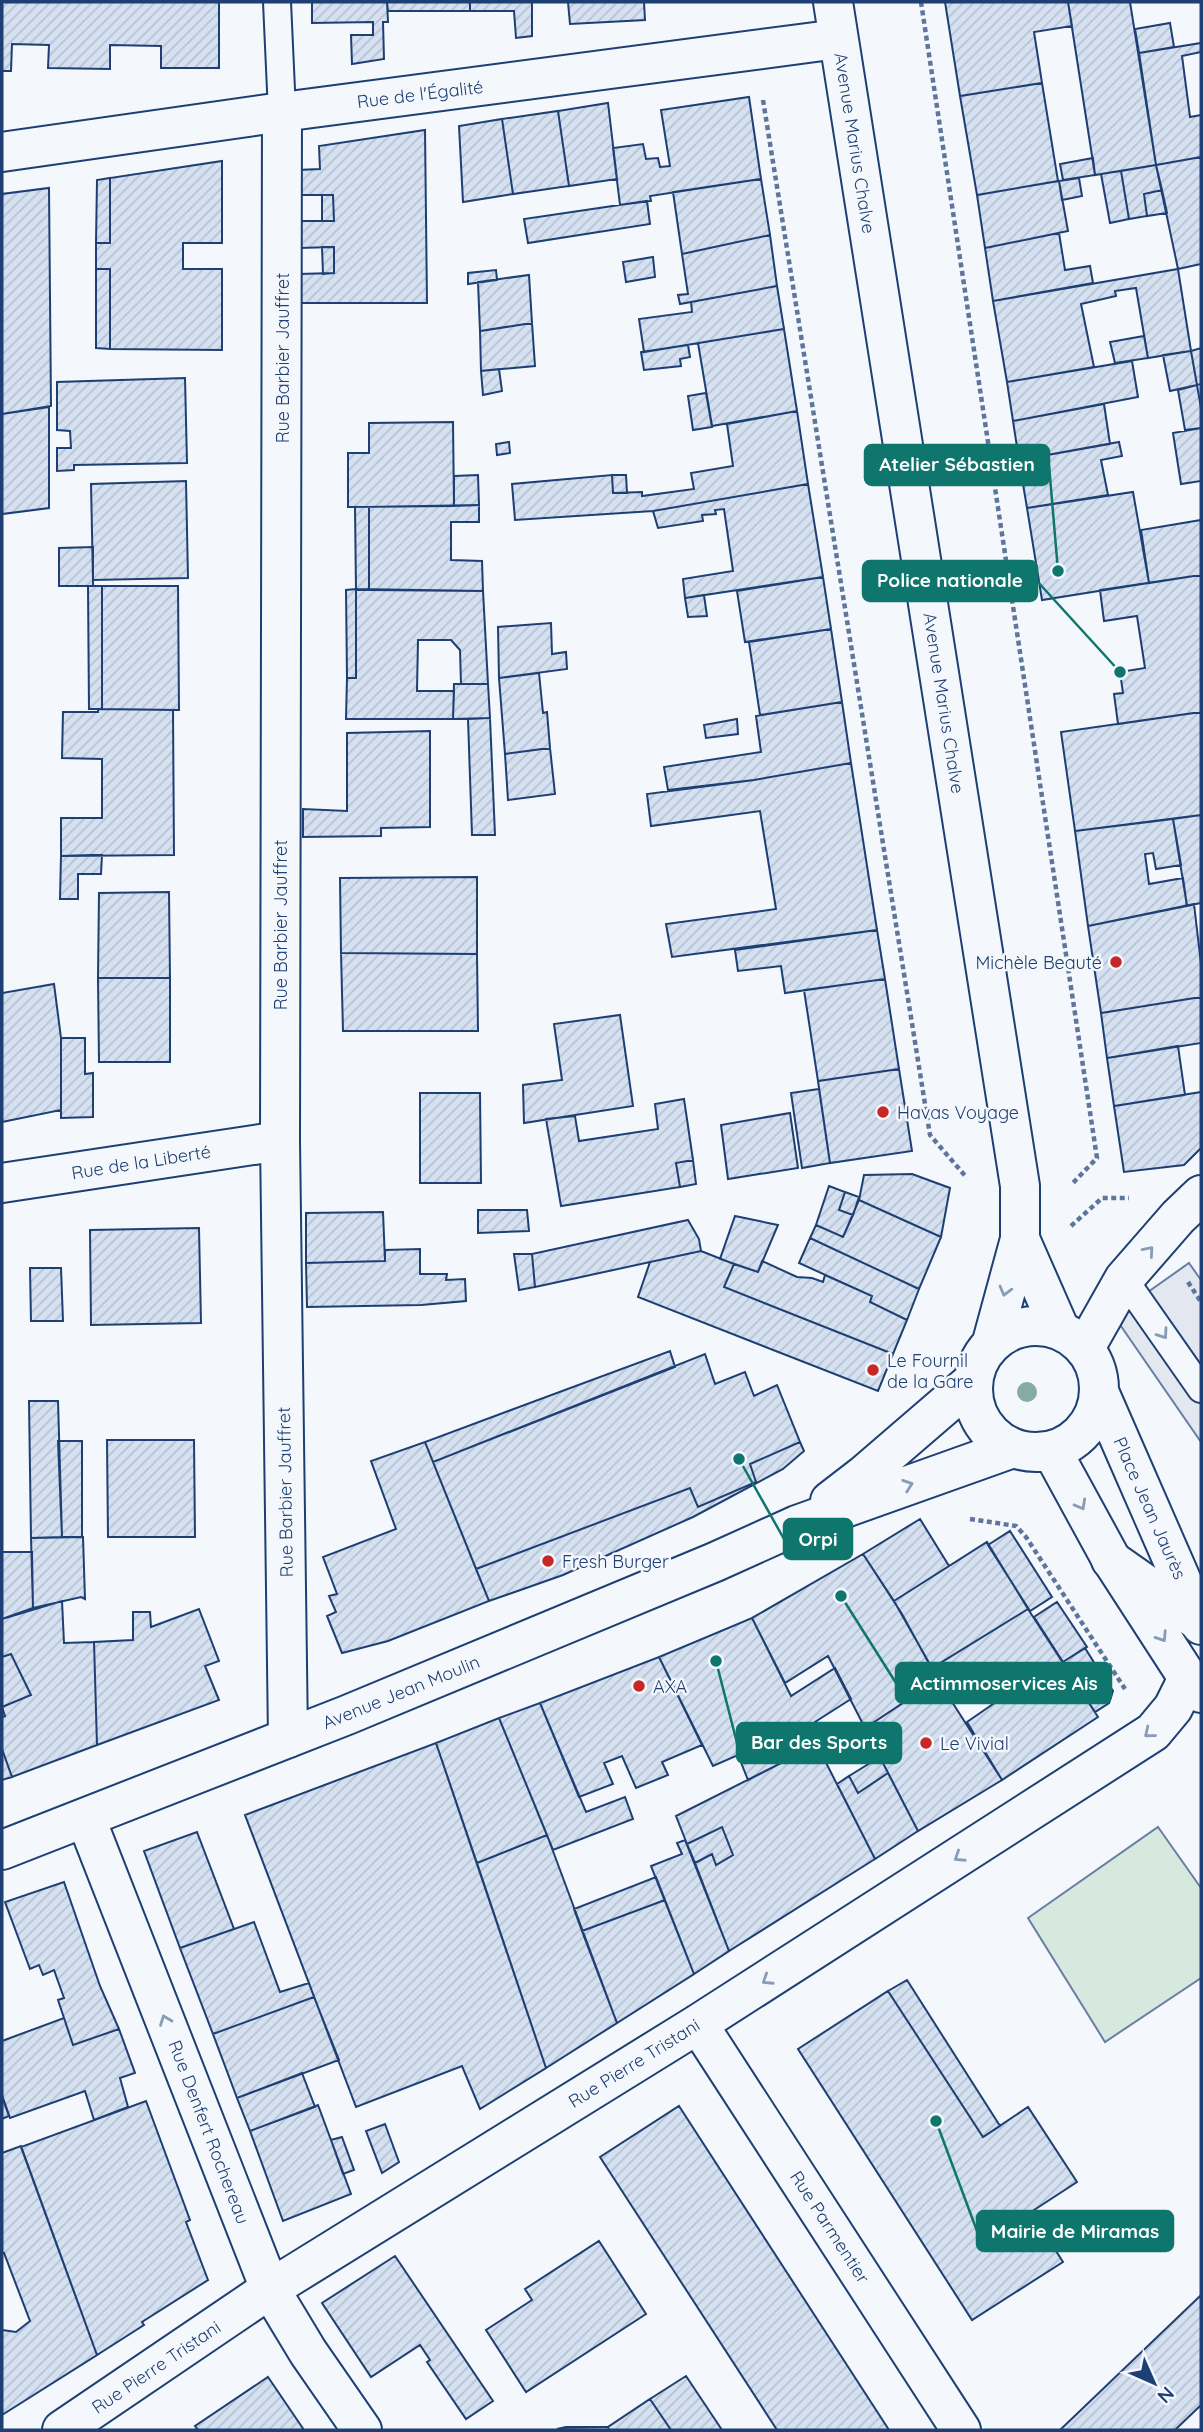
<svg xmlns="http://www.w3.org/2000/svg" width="1203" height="2432" viewBox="0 0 1203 2432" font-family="Quicksand,sans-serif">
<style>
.green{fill:#d7e8df;stroke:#687fa3;stroke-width:2}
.parking{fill:#e3e8f0;stroke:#687fa3;stroke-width:2}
.building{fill:url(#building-hatch);stroke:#1d3f73;stroke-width:2}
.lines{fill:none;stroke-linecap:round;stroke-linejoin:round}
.service-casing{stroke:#1d3f73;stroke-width:30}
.minor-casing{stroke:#1d3f73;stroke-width:42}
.secondary-casing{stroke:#1d3f73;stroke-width:42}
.path{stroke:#5e769c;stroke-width:4.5;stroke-dasharray:5 3.5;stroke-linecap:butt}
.service{stroke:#f4f7fb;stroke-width:26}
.minor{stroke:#f4f7fb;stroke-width:38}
.secondary{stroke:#f4f7fb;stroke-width:38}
.tree{fill:#86aba6}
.oneway{stroke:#889bb7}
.poi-dot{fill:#c62828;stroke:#f4f7fb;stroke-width:2.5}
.labels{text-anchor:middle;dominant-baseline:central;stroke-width:5;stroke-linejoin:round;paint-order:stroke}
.street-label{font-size:18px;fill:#1d3f73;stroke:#f4f7fb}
.poi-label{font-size:18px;fill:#1d3f73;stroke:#f4f7fb;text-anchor:start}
.leader{fill:none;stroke:#0f766e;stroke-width:2.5}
.callout-dot{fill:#0f766e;stroke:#f4f7fb;stroke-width:2.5}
.callout{fill:#0f766e;stroke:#0f766e;stroke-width:2.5}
.callout-label{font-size:19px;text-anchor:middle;font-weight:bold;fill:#fff}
</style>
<defs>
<pattern id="building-hatch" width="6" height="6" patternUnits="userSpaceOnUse" patternTransform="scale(1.75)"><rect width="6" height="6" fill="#d5e0f0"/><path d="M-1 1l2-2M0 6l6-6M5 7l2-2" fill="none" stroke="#b6c1d1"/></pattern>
</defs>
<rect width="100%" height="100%" fill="#f4f7fb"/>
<path class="green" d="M1158 1827 1201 1888V1978L1105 2042 1028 1918Z"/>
<path class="parking" d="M1189 1263 1201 1280V1442L1114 1316Z"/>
<path class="building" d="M2 2H219V68H161V46L110 45V69L48 68 49 45 12 44 11 71H2Z
M312 2H387L388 22H383L384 59 352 64 351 35H373V22L312 23Z
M387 2H470V11H388Z
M470 2H532V36L516 38 514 11H470Z
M568 2H644L645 20 570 24Z
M945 2H1068L1072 26 1034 32 1042 83 960 96Z
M1068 2H1130L1156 165 1095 175Z
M1170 23 1174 47 1139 53 1135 29Z
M1201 43V52L1182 56 1190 117 1201 115V157L1156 165 1139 53Z
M1042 83 1058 181 977 195 960 96Z
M749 97 761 179 650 196 651 201 620 205 613 148 643 144 646 159 658 158 660 167 670 166 661 110Z
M608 103 617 179 569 186 558 111Z
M558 111 569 186 513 194 502 119Z
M502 119 513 194 463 202 459 126Z
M425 130 427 303H300L299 274 334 273V247L299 248V221H334L333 195H299L298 170 320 169 319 146Z
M1201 157V264L1178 269 1156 165Z
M1093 158 1095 175 1063 180 1060 164Z
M222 161V243H183V269H222V350L110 349V269H96V243H110V178Z
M1156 165 1162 190 1144 194 1147 216 1129 219 1121 171Z
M1121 171 1129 219 1110 223 1101 174Z
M110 178V243H96L97 180Z
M1079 178 1082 196 1062 200 1059 181Z
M761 179 770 235 682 254 673 192Z
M1059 181 1068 231 985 248 977 195Z
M49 188 51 406 2 414V194Z
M1162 190 1167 213 1147 216 1144 194Z
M322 195H333L334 221H322Z
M647 201 650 224 528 243 524 219Z
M1059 233 1065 270 1090 266 1093 283 993 301 985 248Z
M770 235 777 286 680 304 678 295 688 294 682 254Z
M322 247H334V273L323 274Z
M653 257 655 277 626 282 623 262Z
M96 269H110V349L96 348Z
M1178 269 1191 351 1148 358 1136 288 1115 291 1116 296 1081 304 1094 367 1007 382 993 301Z
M496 270 497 280 468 284V273Z
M529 275 532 323 480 331 478 282Z
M777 286 784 329 644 352 639 319 692 312 691 302Z
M532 323 535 366 481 371 480 331Z
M784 329 797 411 712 426 698 343Z
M1144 336 1148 358 1115 363 1110 342Z
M688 345 690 357 680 359 681 366 644 370 641 352Z
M1201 348V384L1197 385 1191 351Z
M1191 351 1197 385 1170 391 1163 355Z
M1132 361 1138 397 1013 421 1007 382Z
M499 369 502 391 483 395 481 371Z
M185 378 187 463 74 465V470L57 471V448H71L70 431 57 430V382Z
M1197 385 1201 408V428L1185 430 1178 390Z
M706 393 712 427 693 430 688 396Z
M1104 404 1110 444 1019 460 1013 421Z
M49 407V508L2 514V414Z
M797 411 808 484 653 511 515 520 512 484 612 475 613 493 642 492V496L694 489 691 473 733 466 727 424Z
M453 422 454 506 348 507V453H369V423Z
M1201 428V481L1181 484 1173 433Z
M509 442 510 453 497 455 496 444Z
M1119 442 1122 456 1101 460 1108 495 1027 508 1019 460Z
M478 475 479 505 454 506V476Z
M612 475H626L627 493H613Z
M186 481 188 578 93 580 91 484Z
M808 484 823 577 685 598 683 579 733 571 724 509 715 510 716 514 702 515 703 521 658 528 653 511Z
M1133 492 1149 583 1042 600 1027 508Z
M479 505V522H451V560L482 561 483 591 369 590V507Z
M355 507H369V590H356Z
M1201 520V575L1149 583 1141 530Z
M93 547V586H59V548Z
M1201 575V712L1118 724 1114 694 1123 693 1120 672 1145 668 1137 616 1104 621 1100 590Z
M823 577 831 629 745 642 737 591Z
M88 586H102V709H89Z
M102 586H178L179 710 102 709Z
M356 589 483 591 488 684H461L460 650 451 640H418L417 691H454L453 719H346L347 678H356Z
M356 589V678H347L346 590Z
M704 595 707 616 688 617 685 598Z
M551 623 552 654 566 652 567 669 499 678 498 627Z
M831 629 842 702 760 715 749 642Z
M539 673 543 713 547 712 550 748 505 754 499 678Z
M454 684H488L490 718 453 719Z
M842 702 851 763 754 780 668 790 664 767 761 752 756 716Z
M98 709 173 710 174 855 61 856V818H102V759L62 758 63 712H98Z
M1201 712V815L1075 831 1061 732Z
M490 718 495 835H472L468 719Z
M737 719 738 734 706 738 704 725Z
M430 731V827L381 828V836L303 837V809L347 811V733Z
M550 748 555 794 508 800 505 754Z
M851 763 877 930 672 957 666 924 776 909 760 811 651 826 647 794 754 780Z
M1201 815V903L1187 906 1173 819Z
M1173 819 1181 865 1156 869 1153 853 1145 854 1149 884 1183 878 1187 906 1088 926 1075 831Z
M102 855 101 874H78V899H60L61 856Z
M477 877V954L341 953 340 878Z
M169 892 170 978H98L99 893Z
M1194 904 1201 964V997L1101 1013 1088 926Z
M877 930 885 979 785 993 781 966 738 971 735 950Z
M341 953 477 954 478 1031H343Z
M98 978H170V1062H99Z
M885 979 899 1069 818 1081 804 990Z
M54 984 61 1038V1110L2 1122V993Z
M1201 997V1043L1107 1058 1101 1013Z
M620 1015 633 1106 524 1123 523 1085 562 1080 554 1024Z
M61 1038H85V1074L93 1073V1117L61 1118Z
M1178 1046 1185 1095 1114 1106 1107 1058Z
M899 1069 912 1151 830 1163 818 1081Z
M819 1089 830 1163 802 1168 791 1093Z
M1201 1092V1148L1184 1165 1124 1172 1114 1106Z
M420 1093H480L481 1183H420Z
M684 1099 693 1160 676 1163 680 1187 561 1206 546 1119 575 1116 579 1141 658 1129 655 1104Z
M790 1113 798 1168 728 1179 721 1125Z
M693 1160 696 1184 680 1187 676 1163Z
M912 1174 950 1188 941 1237 859 1200 864 1175Z
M829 1186 845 1192 839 1210 853 1215 843 1237 816 1225Z
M845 1192 859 1197 853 1215 839 1210Z
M859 1200 941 1237 919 1289 810 1238 816 1225 843 1237Z
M478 1210H527L529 1231 478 1233Z
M383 1212 385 1261 306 1263V1213Z
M735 1216 778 1225 758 1272 720 1259Z
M688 1220 699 1239 701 1251 535 1287 532 1254Z
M199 1228 201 1323 91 1325 90 1230Z
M810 1238 919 1289 907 1320 870 1302 872 1296 799 1263Z
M420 1249V1274H447L446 1280 465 1279 466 1301 421 1305 307 1307 306 1263 385 1261V1250Z
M701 1251 734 1264 724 1287 893 1354 878 1391 638 1297 650 1262Z
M514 1254H532L535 1287 519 1290Z
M762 1261 797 1277 812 1278 823 1282 825 1275 872 1296 870 1302 907 1320 893 1354 724 1287 734 1264 758 1272Z
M30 1268H61L63 1321H31Z
M670 1351 675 1367 433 1462 425 1442Z
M705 1354 715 1384 745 1372 754 1396 777 1385 800 1442 750 1464 756 1482 698 1507 690 1488 476 1569 433 1462Z
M29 1401H58L62 1537 31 1538Z
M107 1440H194L195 1537H108Z
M58 1441H82V1537H62Z
M425 1442 489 1601 388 1641 342 1653 327 1616 336 1612 329 1596 337 1594 323 1557 396 1529 371 1461Z
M800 1442 804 1451 783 1469 693 1517 563 1575 489 1601 476 1569 690 1488 698 1507 756 1482 750 1464Z
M920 1519 949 1566 894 1601 863 1554Z
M1010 1531 1052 1597 1030 1611 988 1545Z
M83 1537 85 1599 81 1597 33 1608 31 1538Z
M987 1542 1028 1609 932 1668 894 1601Z
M2 1552H32L33 1608 2 1619Z
M863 1554 902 1614 938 1680 865 1728 828 1656 785 1683 752 1618Z
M62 1601 64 1643 94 1642 97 1745 12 1777 2 1749V1717L5 1716 2 1707 31 1695 11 1654 2 1657V1619Z
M1057 1602 1087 1647 1063 1662 1034 1617Z
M199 1609 219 1661 205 1666 219 1700 97 1745 94 1642 133 1640V1612H150L151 1627Z
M1028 1609 1098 1717 1002 1780 967 1722 993 1704 975 1676 947 1694 932 1668Z
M752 1618 791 1696 835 1668 851 1699 815 1722 816 1731 788 1745 793 1757 748 1780 738 1755 713 1766 659 1657Z
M1085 1648 1095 1664 1073 1678 1063 1662Z
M11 1654 31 1695 2 1707V1657Z
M659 1657 702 1745 662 1762 668 1775 636 1788 622 1756 604 1763 613 1784 579 1797 540 1703Z
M1095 1664 1113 1691 1109 1703 1095 1712 1073 1678Z
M938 1680 1002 1780 918 1831 865 1728Z
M540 1703 586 1812 625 1797 633 1819 553 1850 499 1718Z
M499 1718 547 1835 477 1863 436 1743Z
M436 1743 546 2068 480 2109 462 2066 356 2107 245 1815Z
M817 1745 875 1859 729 1951 695 1863 712 1854 716 1865 733 1855 722 1827 687 1844 676 1816Z
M2 1749 12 1777 2 1780Z
M880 1757 888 1773 858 1793 849 1776Z
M888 1773 918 1831 875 1859 837 1784 849 1776 858 1793Z
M722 1827 733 1855 716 1865 712 1854 695 1863 687 1844Z
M197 1832 234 1929 180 1948 144 1851Z
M547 1835 617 2023 546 2068 477 1863Z
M685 1840 729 1951 694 1974 651 1866 682 1854 677 1843Z
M656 1877 665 1900 582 1931 574 1909Z
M64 1882 100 1986 119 2029 73 2045 58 2000 64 1998 54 1970 43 1975 39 1965 30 1969 5 1902Z
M665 1900 694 1974 617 2023 582 1931Z
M254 1922 280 1992 309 1983 314 1997 213 2034 180 1948Z
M907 1980 1000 2126 983 2137 888 1991Z
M888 1991 983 2137 1028 2107 1077 2182 1031 2212 1063 2262 972 2320 798 2049Z
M314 1997 339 2060 237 2098 213 2034Z
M64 2018 73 2045 119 2029 135 2073 120 2078 128 2107 94 2120 85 2091 10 2118 2 2095V2041Z
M302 2073 315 2107 250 2131 237 2098Z
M2 2097 9 2116 2 2119Z
M146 2101 190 2220 186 2222 208 2280 142 2322 144 2325 97 2355 21 2147Z
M318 2105 351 2194 283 2221 250 2131Z
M679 2106 889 2430H777L600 2157Z
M385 2124 399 2162 382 2173 366 2131Z
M342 2137 354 2170 343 2174 331 2140Z
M21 2146 97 2355 2 2415V2330L16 2332 30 2321 4 2253 2 2254V2153Z
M599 2241 646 2314 526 2392 486 2330 532 2300 525 2289Z
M395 2256 493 2401 466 2419 427 2362 430 2360 420 2345 371 2377 322 2303Z
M1201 2295V2405L1175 2430H1060Z
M686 2376 722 2430H671L650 2399Z
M268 2377 304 2430H198L195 2426Z
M650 2399 671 2430H609L608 2427Z
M566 2427H608L609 2430 557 2429Z"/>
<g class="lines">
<defs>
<path id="service" d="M277 2 282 112
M1124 1279 1201 1389"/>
<path id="minor" d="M282 112 280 1141 288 1738
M2 152 282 112 838 39
M2 1183 280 1141
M1085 1348 1124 1279 1178 1217 1201 1195
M1111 1560 1201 1623
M86 1819 270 2289 308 2352 362 2430
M698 2024 961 2430
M62 2430 270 2289 698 2024 1153 1732 1173 1708 1188 1678"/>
<path id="secondary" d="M833 2 1020 1186V1239L992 1342
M1020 1239 1060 1330
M973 1389a63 63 0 1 1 126 0a63 63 0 1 1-126 0Z
M1100 1394 1201 1625
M1052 1451 1111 1559 1188 1678 1201 1693
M830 1501 865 1474 973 1381
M2 1850 347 1715 715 1562 797 1525 1013 1448"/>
</defs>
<use href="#service" class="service-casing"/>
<use href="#minor" class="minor-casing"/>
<use href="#secondary" class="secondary-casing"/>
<path class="path" d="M921 2 1097 1158 1071 1185
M763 100 930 1135 967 1178
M1071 1226 1102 1198H1129
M1188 1282 1201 1302
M970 1519 1016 1526 1026 1537 1125 1689"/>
<use href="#service" class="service"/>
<use href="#minor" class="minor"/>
<use href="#secondary" class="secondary"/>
</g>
<circle class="tree" cx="1027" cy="1392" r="10"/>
<defs><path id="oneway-chevron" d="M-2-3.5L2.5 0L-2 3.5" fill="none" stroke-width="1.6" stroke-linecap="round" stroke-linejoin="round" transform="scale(1.75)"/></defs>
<g class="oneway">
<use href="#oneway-chevron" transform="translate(1149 1251) rotate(-49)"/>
<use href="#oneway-chevron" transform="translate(1005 1291) rotate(105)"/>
<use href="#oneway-chevron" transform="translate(1163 1334) rotate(55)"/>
<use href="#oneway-chevron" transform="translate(908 1485) rotate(-19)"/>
<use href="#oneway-chevron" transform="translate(1081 1505) rotate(61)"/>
<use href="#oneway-chevron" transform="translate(1162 1637) rotate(57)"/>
<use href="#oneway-chevron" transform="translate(1149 1733) rotate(141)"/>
<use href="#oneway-chevron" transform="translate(959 1857) rotate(147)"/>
<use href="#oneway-chevron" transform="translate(767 1980) rotate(147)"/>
<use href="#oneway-chevron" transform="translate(165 2020) rotate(-111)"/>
</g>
<g class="poi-dot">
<circle cx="1116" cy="962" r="7"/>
<circle cx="883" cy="1112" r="7"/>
<circle cx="873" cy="1370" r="7"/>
<circle cx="548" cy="1561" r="7"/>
<circle cx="639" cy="1686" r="7"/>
<circle cx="926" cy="1743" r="7"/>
</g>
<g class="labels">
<g class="street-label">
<text transform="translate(420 94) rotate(-7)">Rue de l'Égalité</text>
<text transform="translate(855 143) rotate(81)">Avenue Marius Chalve</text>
<text transform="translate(282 358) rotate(-90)">Rue Barbier Jauffret</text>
<text transform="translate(944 703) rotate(81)">Avenue Marius Chalve</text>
<text transform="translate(280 925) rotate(-90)">Rue Barbier Jauffret</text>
<text transform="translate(141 1162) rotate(-9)">Rue de la Liberté</text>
<text transform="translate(285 1492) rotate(-91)">Rue Barbier Jauffret</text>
<text transform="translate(1150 1508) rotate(66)">Place Jean Jaurès</text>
<text transform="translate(401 1692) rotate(-22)">Avenue Jean Moulin</text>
<text transform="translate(634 2063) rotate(-32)">Rue Pierre Tristani</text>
<text transform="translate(209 2132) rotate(69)">Rue Denfert Rochereau</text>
<text transform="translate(830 2227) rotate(57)">Rue Parmentier</text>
<text transform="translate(156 2367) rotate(-34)">Rue Pierre Tristani</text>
</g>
<g class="poi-label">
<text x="1102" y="962" text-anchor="end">Michèle Beauté</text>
<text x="897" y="1112">Havas Voyage</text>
<text x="887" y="1360">Le Fournil<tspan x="887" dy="21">de la Gare</tspan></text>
<text x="562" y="1561">Fresh Burger</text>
<text x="653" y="1686">AXA</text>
<text x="940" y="1743">Le Vivial</text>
</g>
</g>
<path class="leader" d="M1058 571L1049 465M1120 672L1037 581M739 1459L784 1539M841 1596L896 1683M716 1661L737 1743M936 2121L977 2231"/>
<g class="callout-dot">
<circle cx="1058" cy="571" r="7"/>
<circle cx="1120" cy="672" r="7"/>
<circle cx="739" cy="1459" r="7"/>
<circle cx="841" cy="1596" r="7"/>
<circle cx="716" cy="1661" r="7"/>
<circle cx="936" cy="2121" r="7"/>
</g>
<g class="callout">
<rect x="865" y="445" width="184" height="40" rx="7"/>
<rect x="863" y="561" width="174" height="40" rx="7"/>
<rect x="784" y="1519" width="68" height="40" rx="7"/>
<rect x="896" y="1663" width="215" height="40" rx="7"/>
<rect x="737" y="1723" width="164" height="40" rx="7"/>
<rect x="977" y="2211" width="196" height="40" rx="7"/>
</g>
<g class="callout-label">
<text x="957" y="471">Atelier Sébastien</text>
<text x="950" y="587">Police nationale</text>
<text x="818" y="1546">Orpi</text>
<text x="1004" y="1690">Actimmoservices Ais</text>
<text x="819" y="1749">Bar des Sports</text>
<text x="1075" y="2238">Mairie de Miramas</text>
</g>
<rect width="1203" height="2432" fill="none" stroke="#1d3f73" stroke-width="7"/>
<g transform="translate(1154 2383) rotate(135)" stroke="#f4f7fb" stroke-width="5" paint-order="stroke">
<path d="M0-5L12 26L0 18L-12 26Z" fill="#1d3f73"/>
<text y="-10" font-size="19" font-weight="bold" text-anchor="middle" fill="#1d3f73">N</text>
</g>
</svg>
